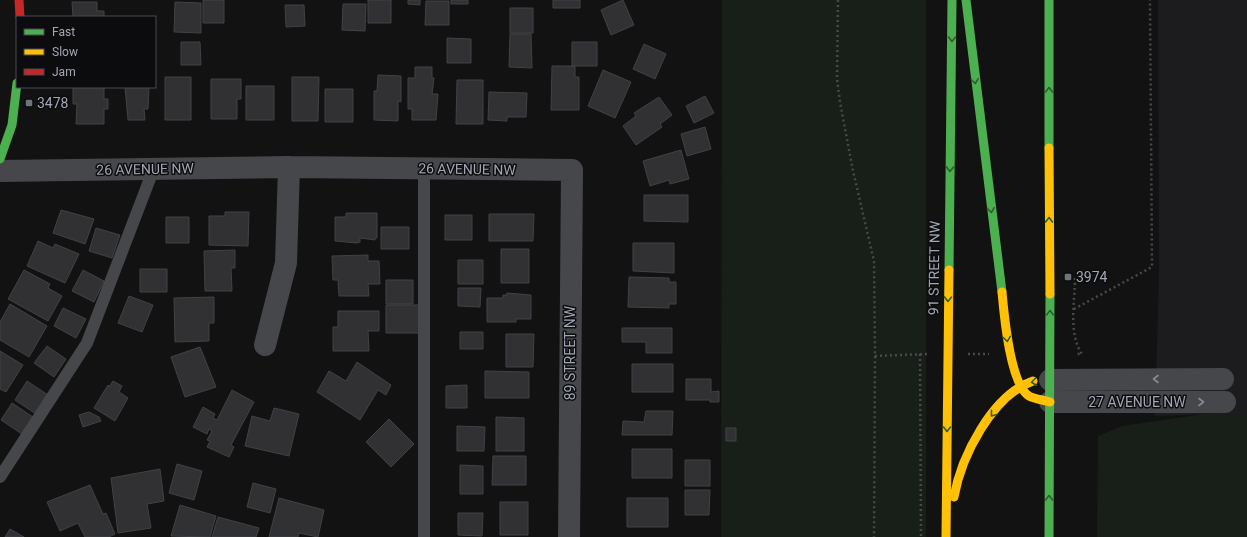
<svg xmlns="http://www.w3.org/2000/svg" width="1247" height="537" viewBox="0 0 1247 537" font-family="Roboto,sans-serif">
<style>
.built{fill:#1c1c1e}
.green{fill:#181f19}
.building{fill:#313133;stroke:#404246}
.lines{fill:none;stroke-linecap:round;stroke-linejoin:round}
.path{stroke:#47494d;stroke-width:2.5;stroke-dasharray:2 3;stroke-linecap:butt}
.lane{stroke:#46474b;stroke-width:12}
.street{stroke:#46474b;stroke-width:22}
.fast{stroke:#4caf50;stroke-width:9}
.slow{stroke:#ffc107;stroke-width:9}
.jam{stroke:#c62828;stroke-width:9}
.oneway{stroke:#2c5e2f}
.oneway2{stroke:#868a95}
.poi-dot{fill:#6f737c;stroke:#0c0c0e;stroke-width:1.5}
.labels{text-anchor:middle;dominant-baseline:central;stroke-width:3;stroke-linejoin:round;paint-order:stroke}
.poi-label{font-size:14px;fill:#a1a7b5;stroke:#0c0c0e;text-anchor:start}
.street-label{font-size:14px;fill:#a1a7b5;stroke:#0c0c0e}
</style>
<rect width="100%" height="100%" fill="#121212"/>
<path class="built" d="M1158 0H1247V413L1155 416 1159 276Z"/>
<path class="green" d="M722 0H926V537H721Z
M1211 413H1247V537H1097L1098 436 1122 426Z"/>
<path class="building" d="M203 0H224V23H203Z
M368 0H391V23H368Z
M408 0H420V5L408 4Z
M451 0H468V4H451Z
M553 0H580V8H553Z
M623 0 634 25 611 35 601 10Z
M426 1H449V25H425Z
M72 2H97V11H104V17H73Z
M175 2 201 3V33L174 32Z
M343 4H366L365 31 342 30Z
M285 5H304L305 26 286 27Z
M510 8H533V33H510Z
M510 34H531L532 68 509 67Z
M447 38 471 39V63H447Z
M181 42H200L201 65H181Z
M572 42H597V66H572Z
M644 44 666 54 655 79 633 69Z
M552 66H575V77H579V110H551Z
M415 67H432V78H434L432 94H438L436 120H412V109H408V78H415Z
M603 70 631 82 615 118 588 106Z
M378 75 401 76V102L398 101V121L374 120V91H377Z
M165 77H191V120H165Z
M292 77H319L318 121H292Z
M211 79H241V99H237V119H211Z
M457 80H483V124H456Z
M246 86H274V120H246Z
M73 87H104V99H108V109H104V124H76L77 104H73Z
M125 87H149L148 109H144L145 120H128Z
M325 89H353V122H325Z
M489 92 527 93 526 117H507V121L488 120Z
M705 96 714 113 694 123 686 106Z
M659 97 672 115 660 124 662 127 636 145 623 126 636 116 634 113Z
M705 127 711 149 687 156 681 134Z
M681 150 689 179 670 184 669 180 650 186 643 161Z
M644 195H688V222L644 221Z
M61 210 94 219 85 244 53 233Z
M225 212H249L248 246 209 245V216H225Z
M346 213H377V238H375V240L360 238V242L357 243 335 241V217H346Z
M489 214H534L533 241H489Z
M445 215H472V240H445Z
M166 217H189V243H166Z
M381 227H409V249H381Z
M96 228 120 235 112 258 89 251Z
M38 241 53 248 55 244 79 254 65 283 27 266Z
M633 243H674V273L633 271Z
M501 249H529V283H501Z
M235 250V268H231L232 291H205L204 251Z
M368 255V261H379L380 284H368L369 296H339L338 280H333L332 256Z
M458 260H483V284H458Z
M140 269H167V292H140Z
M24 270 50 284 48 288 62 296 48 321 8 299Z
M83 270 104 281 94 302 72 291Z
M629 277 669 278V282H676V304H669V308L628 307Z
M386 280H413V304H386Z
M458 288H481L480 307 458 306Z
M507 293 531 295V319H516V322H487V298H503V295H507Z
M129 296 153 305 142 332 118 323Z
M214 297V323H209V341L175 342 174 298Z
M10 304 47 326 29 357 0 340V322Z
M386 305H419V333H386Z
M63 308 86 319 76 338 54 326Z
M338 311H379V331H368L369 351H333V327H338Z
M622 328H672V353H646V342H622Z
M460 332H483V349H460Z
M506 334H534L533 367H506Z
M47 346 66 359 54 377 34 363Z
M200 347 216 387 185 397 171 357Z
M0 351 23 365 6 392 0 389Z
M357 362 391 385 386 395 378 390 360 420 317 392 329 371 346 381Z
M632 364H673V392H632Z
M485 371 529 372V398H485Z
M686 379H711V392L719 391V402H710V400H686Z
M27 381 48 395 36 414 15 400Z
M113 381 122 386 119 392 128 398 115 421 94 408 108 385 109 387Z
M467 385V408H446V386Z
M232 390 254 402 231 445 234 447 229 457 207 447 210 441 207 440 212 431 209 429 207 434 193 427 203 407 215 414 213 418 217 420Z
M12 403 33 417 22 434 1 420Z
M274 408 299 414 289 456 245 446 252 416 270 421Z
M646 411H673L672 435H622L623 421 644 422Z
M89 412 99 417 101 421 83 427 79 415Z
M496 417 524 418V451H496Z
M389 419 414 444 391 467 366 442Z
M457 426 485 427 484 451H457Z
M726 428H736V441H726Z
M632 449H672V478H632Z
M493 456H526V485H492Z
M685 460H710V486H685Z
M177 464 202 471 194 500 169 493Z
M460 465 483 466V494H460Z
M160 469 164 501 147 504 151 528 118 533 111 478Z
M253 483 276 489 270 513 247 507Z
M90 485 103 514 106 513 115 534 109 537H85L78 523 60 531 47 502Z
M685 490H710L709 515H685Z
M279 498 324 510 318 537 299 533 298 537H269Z
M627 498H668V527H627Z
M500 502H528V535H500Z
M180 505 216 516 210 537 171 536Z
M458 513H483L482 536 458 535Z
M218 517 259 528 256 537H212Z
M10 529 24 537H5Z"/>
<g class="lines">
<path class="path" d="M838 0 837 79 840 102 853 171 874 261 875 356 874 537
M1075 278C1075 301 1068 334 1082 354H1077
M1074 309 1152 267 1150 0
M920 354 921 537
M968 354H989
M875 356 927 354"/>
<path class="lane" d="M0 477 87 343 154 168
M424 537V168"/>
<path class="street" d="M0 171 289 167 572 170 569 537
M265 345 286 263 289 167
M1050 380 1223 379
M1050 402H1225"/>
<path class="fast" d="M966 0 1002 292
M1049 0V148
M0 159 12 125 17 83
M949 270 952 0
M1049 537 1050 294"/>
<path class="slow" d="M1049 148 1050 294
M1002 292C1004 314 1010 384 1029 396 1034 399 1044 400 1050 402
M954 497C961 457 992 395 1033 381
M946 537 949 270"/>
<path class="jam" d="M19 0 20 17"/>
</g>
<defs><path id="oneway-chevron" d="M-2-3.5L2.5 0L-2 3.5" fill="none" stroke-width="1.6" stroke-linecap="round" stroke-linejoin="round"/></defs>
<g class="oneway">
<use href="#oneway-chevron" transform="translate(952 39) rotate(91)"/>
<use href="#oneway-chevron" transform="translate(975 81) rotate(83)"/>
<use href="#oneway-chevron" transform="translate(1049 90) rotate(-90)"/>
<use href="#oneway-chevron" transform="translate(950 169) rotate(91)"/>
<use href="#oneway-chevron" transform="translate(991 210) rotate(83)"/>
<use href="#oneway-chevron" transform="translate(1049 220) rotate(-90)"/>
<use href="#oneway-chevron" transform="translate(948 299) rotate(91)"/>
<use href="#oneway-chevron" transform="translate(1050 313) rotate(-90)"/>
<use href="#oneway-chevron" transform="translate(1007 339) rotate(82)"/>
<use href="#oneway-chevron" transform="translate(1034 382) rotate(173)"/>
<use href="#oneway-chevron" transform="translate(993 414) rotate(128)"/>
<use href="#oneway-chevron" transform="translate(947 429) rotate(90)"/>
<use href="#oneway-chevron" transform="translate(1049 498) rotate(-90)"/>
</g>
<g class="oneway2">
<use href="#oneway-chevron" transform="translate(1156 379) rotate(-180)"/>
<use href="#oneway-chevron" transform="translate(1201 402)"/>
</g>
<g class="poi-dot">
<rect x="25" y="99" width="8" height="8" rx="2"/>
<rect x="1064" y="273" width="8" height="8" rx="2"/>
</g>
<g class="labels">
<g class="poi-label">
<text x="37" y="103">3478</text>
<text x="1076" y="277">3974</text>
</g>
<g class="street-label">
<text transform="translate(145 169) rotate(-1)">26 AVENUE NW</text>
<text transform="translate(467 169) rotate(1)">26 AVENUE NW</text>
<text transform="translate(934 268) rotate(-89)">91 STREET NW</text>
<text transform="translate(570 353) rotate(-90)">89 STREET NW</text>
<text x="1137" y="402">27 AVENUE NW</text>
</g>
</g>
<rect x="16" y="16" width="140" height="72" fill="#0c0c0e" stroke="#484a51"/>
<rect x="24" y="29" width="20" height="6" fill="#4caf50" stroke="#484a51"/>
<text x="52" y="36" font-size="12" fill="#a1a7b5">Fast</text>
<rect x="24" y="49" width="20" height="6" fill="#ffc107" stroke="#484a51"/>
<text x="52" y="56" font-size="12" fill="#a1a7b5">Slow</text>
<rect x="24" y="69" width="20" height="6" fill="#c62828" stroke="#484a51"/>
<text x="52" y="76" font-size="12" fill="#a1a7b5">Jam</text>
</svg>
